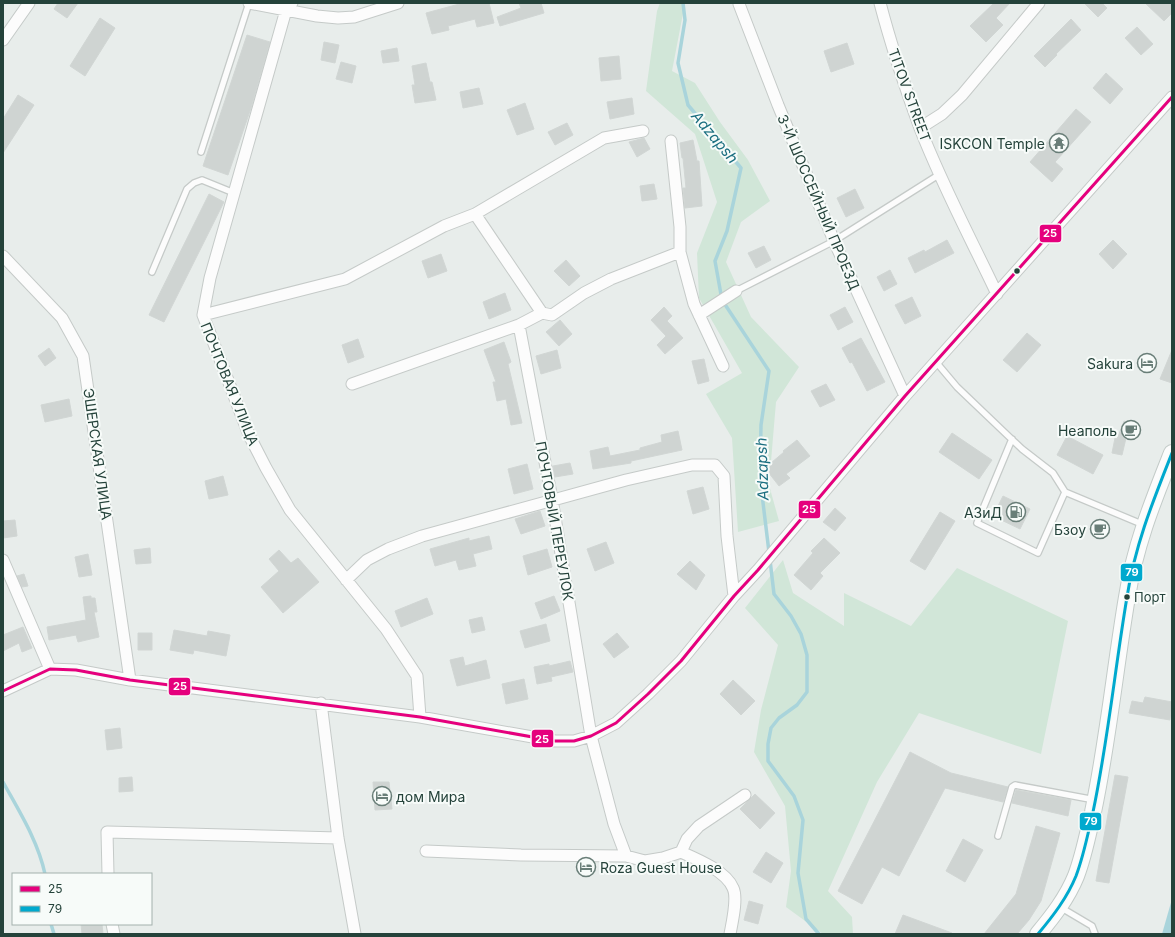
<svg xmlns="http://www.w3.org/2000/svg" width="1175" height="937" viewBox="0 0 1175 937" font-family="Inter,sans-serif">
<style>
.green{fill:#d1e6d8}
.water{fill:#a9d4db}
.lines{fill:none;stroke-linecap:round;stroke-linejoin:round}
.stream{stroke:#a9d4db;stroke-width:3.5}
.building{fill:#cfd4d2;stroke:#d1d6d4}
.service-casing{stroke:#c5cac8;stroke-width:8}
.minor-casing{stroke:#c5cac8;stroke-width:13}
.secondary-casing{stroke:#c3cbc8;stroke-width:18}
.service{stroke:#fcfcfc;stroke-width:5.5}
.minor{stroke:#fcfcfc;stroke-width:11}
.secondary{stroke:#fcfcfc;stroke-width:16}
.bus-1-casing{stroke:#f7fbf9;stroke-width:6}
.bus-2-casing{stroke:#f7fbf9;stroke-width:6}
.bus-1{stroke:#e5007d;stroke-width:3}
.bus-2{stroke:#00a9ce;stroke-width:3}
.bus-dot{fill:#24423a;stroke:#f7fbf9;stroke-width:1.5}
.labels{text-anchor:middle;dominant-baseline:central;stroke-width:4;stroke-linejoin:round;paint-order:stroke}
.bus-label{font-size:13px;fill:#24423a;stroke:#f7fbf9;text-anchor:start}
.street-label{font-size:14px;fill:#24423a;stroke:#f7fbf9}
.poi-label{font-size:14px;fill:#24423a;stroke:#f7fbf9;text-anchor:end}
.water-label{font-size:15px;font-style:italic;fill:#1c6f80;stroke:#f7fbf9}
.line-badge{stroke:#f7fbf9;stroke-width:1.5}
.badge-label{font-size:11px;text-anchor:middle;font-weight:bold;fill:#fff}
</style>
<rect width="100%" height="100%" fill="#e8edeb"/>
<path class="green" d="M660 3H685L672 71 695 83 720 122 748 160 770 201 741 222 726 262 751 317 799 367 776 402 769 485 779 521 738 532 732 438 706 394 742 373 699 298 697 253 717 202 695 134 646 91 657 11Z
M783 560 793 593 844 626V593L911 626 957 568 1068 621 1041 754 919 713 877 782 828 891 852 917 853 934H823L786 907 791 871 785 806 754 752 761 710 778 645 745 608Z"/>
<path class="water" d="M1172 899V934H1162Z"/>
<g class="lines">
<path class="stream" d="M683 3 685 20 678 63 688 105 741 168 727 231 715 261 722 300 769 371 761 425 760 478 769 552
M770 560 774 594 791 616 801 634 807 655V692L797 705 779 718 771 728 768 744V761L794 796 803 820 798 873 806 919 819 934
M3 782C19 811 38 841 45 874
M51 924 54 934"/>
</g>
<path class="building" d="M58 3H78L67 18 54 9Z
M463 3H489L494 23 477 27 475 19 448 26 449 30 432 34 426 13Z
M519 3H541L544 13 500 26 497 17 521 8Z
M994 3H1010L996 18 1003 25 986 42 970 26Z
M1084 3H1102L1107 8 1098 17Z
M1145 3H1172V13L1164 21Z
M100 18 115 28 85 76 70 66Z
M1071 19 1081 30 1056 54 1057 55 1045 67 1034 56Z
M1137 27 1153 44 1141 55 1125 38Z
M247 35 270 42 251 108 228 175 203 166Z
M324 42 339 45 335 63 321 60Z
M847 43 854 64 831 72 824 51Z
M397 48 399 61 383 63 381 51Z
M619 56 621 79 601 81 599 58Z
M341 62 356 66 352 83 336 79Z
M426 63 430 82H432L436 100 415 103 412 85H415L412 66Z
M1106 73 1123 89 1110 104 1093 88Z
M479 88 483 104 463 108 460 92Z
M18 95 34 105 3 153V119Z
M632 98 634 114 610 119 607 102Z
M525 103 534 129 517 135 507 110Z
M1076 109 1091 122 1055 162 1063 169 1052 182 1030 162Z
M567 123 573 135 555 145 548 132Z
M644 138 650 149 637 157 629 142Z
M693 140 697 161H699L702 206 685 208 683 188H686L683 158H682L680 143Z
M654 184 657 199 642 201 640 186Z
M855 189 864 208 846 217 837 198Z
M209 194 224 202 164 322 149 315Z
M947 240 954 253 915 273 908 258 924 250 925 252Z
M1113 240 1127 254 1113 269 1099 254Z
M764 246 771 260 756 268 748 253Z
M441 254 447 271 428 278 422 261Z
M566 260 580 276 569 286 554 271Z
M890 270 897 284 884 291 877 277Z
M505 293 511 310 489 319 483 302Z
M912 297 921 316 905 324 895 305Z
M664 307 672 316 667 321 683 338 665 354 657 345 666 336 651 320Z
M845 307 853 322 838 330 830 315Z
M560 320 572 334 559 346 546 332Z
M1027 333 1041 345 1017 372 1003 360Z
M861 338 885 382 867 391 852 362 850 363 842 348Z
M358 339 364 357 348 363 342 345Z
M504 342 511 362 508 364 522 423 511 425 506 399 497 401 493 382H496L484 350Z
M49 348 56 358 45 366 38 356Z
M557 350 561 368 541 374 536 356Z
M1172 350V383L1160 379Z
M704 359 709 381 698 384 692 361Z
M826 384 835 400 820 407 811 391Z
M69 399 72 416 45 422 41 405Z
M1124 421 1139 427 1135 437 1127 434 1122 455 1112 453 1115 438 1117 439Z
M678 431 682 450 631 461V463L593 469 590 451 608 447 610 456 640 450V448L662 442 661 435Z
M952 433 992 460 979 479 939 452Z
M1067 436 1103 455 1093 474 1057 455Z
M797 440 810 456 786 474 790 478 779 486 765 468 784 452 783 451Z
M570 463 573 474 555 477 553 466Z
M527 464 533 489 514 494 508 469Z
M223 476 228 495 209 499 205 481Z
M703 487 709 509 693 514 687 491Z
M1003 496 1030 509 1020 529 993 516Z
M835 508 846 518 835 531 823 522Z
M540 511 545 526 521 534 515 519Z
M940 512 955 521 925 570 910 561Z
M15 520 17 536 3 538V521Z
M489 536 492 549 473 554 476 566 459 570 456 560 435 566 430 549 469 538V541Z
M824 538 840 553 820 573 823 576 811 590 794 575 813 553 811 551Z
M606 542 614 563 595 571 587 549Z
M150 548 151 563 136 564 134 550Z
M547 549 552 567 528 575 523 556Z
M279 550 291 563 298 558 319 582 283 613 261 587 279 571 269 559Z
M88 554 92 575 79 577 75 557Z
M690 561 705 575 696 590 677 574Z
M24 574 28 586 22 587 17 576Z
M91 596V598H95L97 612H94L99 637 78 642 76 635 49 640 47 627 86 620 83 597Z
M554 596 560 611 541 619 535 603Z
M427 598 433 614 401 627 395 611Z
M482 617 485 630 472 633 469 620Z
M546 624 550 641 525 648 520 631Z
M23 627 32 648 22 652 19 643 3 651V635Z
M174 630 207 636 208 631 230 635 226 656 194 650 193 654 170 650Z
M138 633H152V650H138Z
M617 633 629 647 614 658 603 644Z
M463 657 465 666 486 660 490 678 457 686 450 660Z
M570 661 573 672 551 677 552 681 537 684 534 667 549 664V666Z
M524 679 528 699 506 704 502 684Z
M733 680 755 701 741 715 720 694Z
M1145 697 1172 702 1170 720 1129 713 1132 701 1143 703Z
M120 728 122 748 107 750 105 730Z
M910 752 951 773 1008 787 1003 802 945 788 899 876 882 867 862 904 838 891Z
M1115 775 1128 777 1109 883 1096 881Z
M132 777 133 791 119 792V778Z
M373 782H389L392 809 375 810Z
M1016 790 1071 800 1068 816 1012 803Z
M755 794 775 813 760 829 740 809Z
M1036 826 1060 833 1041 901 1029 920 1017 934H984L1016 894Z
M963 839 983 850 965 882 946 871Z
M766 852 783 863 771 883 753 872Z
M749 901 763 905 758 924 744 920Z
M903 915 952 933V934H895Z
M81 924H102L103 934H82Z"/>
<g class="lines">
<defs>
<path id="service" d="M201 152 249 3
M152 272 187 189 194 183 202 180 234 193
M736 291 834 241 940 174
M936 362 957 387 1022 449 1053 473 1065 492 1144 525
M1012 439 977 523 1038 553 1065 492
M998 836 1012 787 1015 785 1095 800
M1060 907 1092 926 1095 934"/>
<path id="minor" d="M249 3 317 16 338 18 354 17 398 3
M292 3 286 10 210 278 203 315 249 435 266 468 290 510 386 629 417 676 420 717
M880 3C891 45 905 87 920 128 942 185 971 239 997 294
M739 4 778 105 834 241 905 396
M3 40 29 3
M920 128 942 114 962 95 1039 3
M671 141 680 227V252L694 304 723 366
M475 214 542 313 519 325 552 499 591 736 614 824 626 856
M3 256 62 318 83 356 130 680
M542 313 552 315 584 293 611 279 680 252
M203 315 345 279 444 226 475 214 604 138 643 131
M699 315 736 291
M352 384 519 325
M3 560 50 669
M346 580 367 560 388 549 422 536 626 480 692 465H715L724 476 727 536 734 596
M3 691 50 669 76 670 130 680 420 717 555 741H574L591 736 616 723 648 694 681 661 734 596 758 570 905 396 1172 97
M321 703 338 838 355 934
M426 851 521 855 626 856 645 861 663 858 681 852C697 859 726 871 733 888 738 898 732 923 730 934
M681 852 687 839 699 826 745 795
M108 874 107 832 338 838
M112 924 114 934"/>
<path id="secondary" d="M1038 934C1053 916 1067 898 1076 876 1084 855 1088 833 1093 812 1108 741 1115 668 1127 597 1135 545 1153 501 1172 453"/>
</defs>
<use href="#service" class="service-casing"/>
<use href="#minor" class="minor-casing"/>
<use href="#secondary" class="secondary-casing"/>
<use href="#service" class="service"/>
<use href="#minor" class="minor"/>
<use href="#secondary" class="secondary"/>
<defs>
<path id="bus-1" d="M3 691 50 669 76 670 130 680 420 717 555 741H574L591 736 616 723 648 694 681 661 734 596 758 570 905 396 1172 97"/>
<path id="bus-2" d="M1038 934C1053 916 1067 898 1076 876 1084 855 1088 833 1093 812 1108 741 1115 668 1127 597 1135 545 1153 501 1172 453"/>
</defs>
<use href="#bus-1" class="bus-1-casing"/>
<use href="#bus-2" class="bus-2-casing"/>
<use href="#bus-1" class="bus-1"/>
<use href="#bus-2" class="bus-2"/>
</g>
<defs>
<symbol id="temple-ring" viewBox="-11 -11 22 22"><circle r="9.5" fill="#f7fbf9" stroke="#697e78" stroke-width="1.5"/><path d="M0-6L5-2H3V0L6.5 2.5H4V6H1.5V3h-3V6H-4V2.5H-6.5L-3 0V-2H-5Z" fill="#697e78"/></symbol>
<symbol id="hotel-ring" viewBox="-11 -11 22 22"><circle r="9.5" fill="#f7fbf9" stroke="#697e78" stroke-width="1.5"/><path d="M-6-4.5h1.5V1H6V5H4.5V3h-9V5H-6ZM-4 0a1.8 1.8 0 1 1 3.6 0ZM.5 0V-2.5h3Q6-2.5 6 0Z" fill="#697e78"/></symbol>
<symbol id="cafe-ring" viewBox="-11 -11 22 22"><circle r="9.5" fill="#f7fbf9" stroke="#697e78" stroke-width="1.5"/><path d="M-5.5-4.5H6V0H3Q3 3.5 0 3.5H-2.5Q-5.5 3.5-5.5 0ZM3-3.2v2h1.7v-2ZM-6 4.5H4V6H-6Z" fill="#697e78"/></symbol>
<symbol id="fuel-ring" viewBox="-11 -11 22 22"><circle r="9.5" fill="#f7fbf9" stroke="#697e78" stroke-width="1.5"/><path d="M-5.5-6h7V0h2V4h1.3V-2.5L3-4.5l.8-.8L6-3V5H2.5V1h-1V6h-7ZM-4.2-4.7v3.2H.2V-4.7Z" fill="#697e78"/></symbol>
</defs>
<g fill-rule="evenodd">
<use href="#temple-ring" x="1048" y="132" width="22" height="22"/>
<use href="#hotel-ring" x="1136" y="352" width="22" height="22"/>
<use href="#cafe-ring" x="1120" y="419" width="22" height="22"/>
<use href="#fuel-ring" x="1005" y="501" width="22" height="22"/>
<use href="#cafe-ring" x="1089" y="518" width="22" height="22"/>
<use href="#hotel-ring" x="371" y="785" width="22" height="22"/>
<use href="#hotel-ring" x="575" y="856" width="22" height="22"/>
</g>
<g class="bus-dot">
<circle cx="1017" cy="271" r="3.5"/>
<circle cx="1127" cy="597" r="3.5"/>
</g>
<g class="labels">
<g class="bus-label">
<text x="1134" y="597">Порт</text>
</g>
<g class="street-label">
<text transform="translate(910 95) rotate(70)">TITOV STREET</text>
<text transform="translate(819 202) rotate(67)">3-Й ШОССЕЙНЫЙ ПРОЕЗД</text>
<text transform="translate(230 384) rotate(68)">ПОЧТОВАЯ УЛИЦА</text>
<text transform="translate(98 454) rotate(82)">ЭШЕРСКАЯ УЛИЦА</text>
<text transform="translate(555 521) rotate(80)">ПОЧТОВЫЙ ПЕРЕУЛОК</text>
</g>
<g class="poi-label">
<text x="1045" y="143">ISKCON Temple</text>
<text x="1133" y="363">Sakura</text>
<text x="1117" y="430">Неаполь</text>
<text x="1002" y="512">АЗиД</text>
<text x="1086" y="529">Бзоу</text>
<text x="396" y="796" text-anchor="start">дом Мира</text>
<text x="600" y="867" text-anchor="start">Roza Guest House</text>
</g>
<g class="water-label">
<text transform="translate(715 137) rotate(50)">Adzapsh</text>
<text transform="translate(762 469) rotate(-92)">Adzapsh</text>
</g>
</g>
<g class="line-badge">
<rect x="1039" y="224" width="23" height="19" rx="4" fill="#e5007d"/>
<rect x="798" y="500" width="23" height="19" rx="4" fill="#e5007d"/>
<rect x="1120" y="563" width="23" height="19" rx="4" fill="#00a9ce"/>
<rect x="168" y="677" width="23" height="19" rx="4" fill="#e5007d"/>
<rect x="531" y="729" width="23" height="19" rx="4" fill="#e5007d"/>
<rect x="1079" y="812" width="23" height="19" rx="4" fill="#00a9ce"/>
</g>
<g class="badge-label">
<text x="1050" y="237">25</text>
<text x="809" y="513">25</text>
<text x="1132" y="576">79</text>
<text x="180" y="690">25</text>
<text x="542" y="743">25</text>
<text x="1091" y="825">79</text>
</g>
<rect width="1175" height="937" fill="none" stroke="#24423a" stroke-width="8"/>
<rect x="12" y="873" width="140" height="52" fill="#f7fbf9" stroke="#a3b1ad"/>
<rect x="20" y="886" width="20" height="6" fill="#e5007d" stroke="#a3b1ad"/>
<text x="48" y="893" font-size="12" fill="#24423a">25</text>
<rect x="20" y="906" width="20" height="6" fill="#00a9ce" stroke="#a3b1ad"/>
<text x="48" y="913" font-size="12" fill="#24423a">79</text>
</svg>
